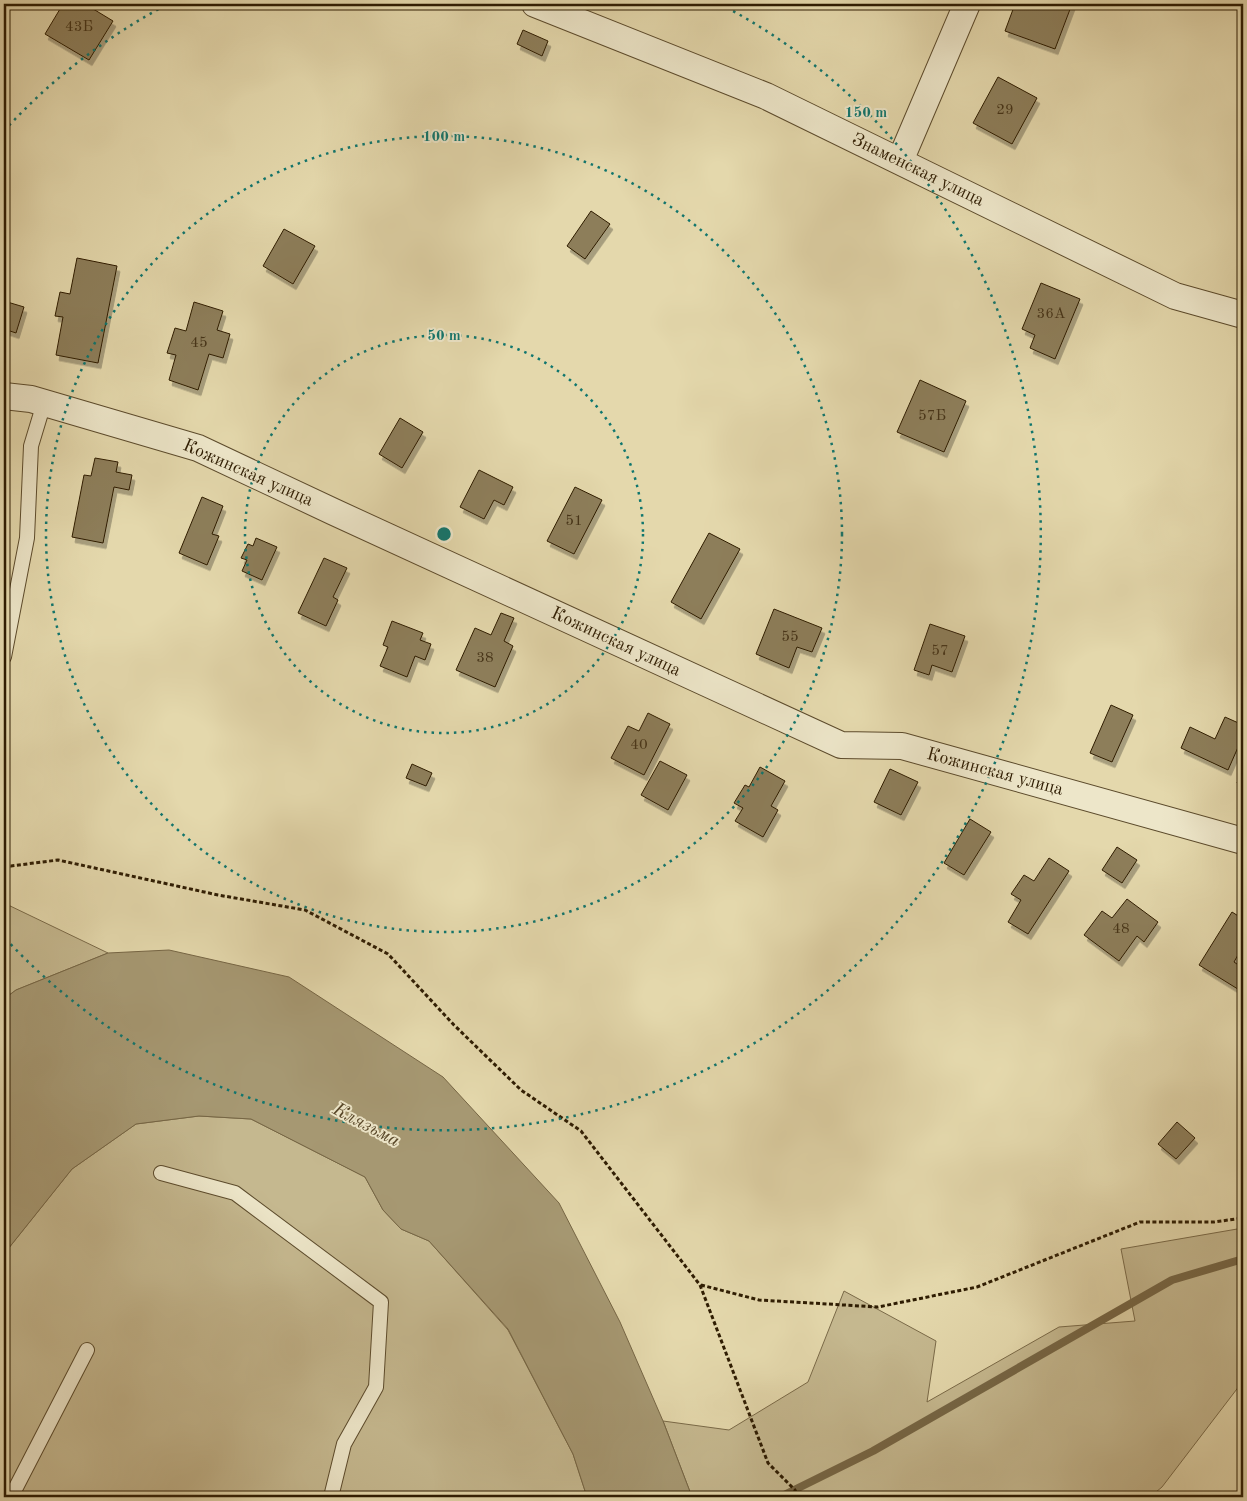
<svg xmlns="http://www.w3.org/2000/svg" width="1247" height="1501" viewBox="0 0 1247 1501" font-family="'Old Standard TT',serif">
<style>
.green{fill:#c5b88f;stroke:#7a6a48}
.water{fill:#a69872;stroke:#766645}
.lines{fill:none;stroke-linecap:round;stroke-linejoin:round}
.stream{stroke:#766645;stroke-width:8}
.building{fill:#8d7e5a;stroke:#2e1c02;filter:url(#shadow)}
.lane-casing{stroke:#5c4b2c;stroke-width:16}
.street-casing{stroke:#5c4b2c;stroke-width:28}
.path{stroke:#2e1c02;stroke-width:3;stroke-dasharray:4 2.5;stroke-linecap:butt}
.lane{stroke:#ede6c9;stroke-width:14}
.street{stroke:#ede6c9;stroke-width:26}
.ring{fill:none;stroke:#0f766e;stroke-width:2.5;stroke-dasharray:2.5 5}
.labels{text-anchor:middle;dominant-baseline:central;stroke-width:4;stroke-linejoin:round;paint-order:stroke}
.number-label{font-size:15px;fill:#463418}
.street-label{font-size:18px;fill:#2e1c02;stroke:#ede6c9}
.water-label{font-size:19px;font-style:italic;fill:#584729;stroke:#ede6c9}
.centre{fill:#0f766e;stroke:#ede6c9;stroke-width:2.5}
.ring-label{font-size:15px;text-anchor:middle;font-weight:bold;fill:#0f766e;stroke:#ede6c9;stroke-width:4;stroke-linejoin:round;paint-order:stroke}
</style>
<defs>
<filter id="shadow"><feDropShadow dx="3" dy="5.5" stdDeviation="0" flood-color="#0004"/></filter>
</defs>
<rect width="100%" height="100%" fill="#e4d8ac"/>
<filter id="stains"><feTurbulence type="fractalNoise" baseFrequency=".004" numOctaves="4"/><feColorMatrix values="0 0 0 0 .2 0 0 0 0 .09 0 0 0 0 .02 0 0 0 .5 -.17"/></filter>
<radialGradient id="worn" r=".72"><stop offset=".6" stop-color="#630" stop-opacity="0"/><stop offset="1" stop-color="#630" stop-opacity=".3"/></radialGradient>
<path class="green" d="M4 903 108 953 16 990 4 999Z
M199 1116 251 1119 365 1177 383 1210 401 1229 429 1241 508 1330 573 1454 587 1497H4V1254L72 1169 136 1124Z
M1243 1228V1381L1162 1487 1150 1497H692L663 1421 729 1430 808 1382 844 1291 936 1341 927 1402 1059 1327 1135 1321 1121 1249Z"/>
<path class="water" d="M169 950 289 977 443 1077 559 1203 620 1322 663 1421 692 1497H587L573 1454 508 1329 429 1241 401 1229 383 1210 365 1177 251 1119 199 1116 136 1124 72 1169 4 1254V999L16 990 108 953Z"/>
<g class="lines">
<path class="stream" d="M780 1497 873 1451 1172 1280 1243 1259"/>
</g>
<path class="building" d="M63 4H85L113 21 89 60 45 34Z
M1015 4H1072L1055 49 1005 31Z
M523 30 548 41 542 56 517 44Z
M998 77 1037 98 1012 144 973 123Z
M591 211 610 224 585 259 567 246Z
M284 229 315 246 293 284 263 266Z
M77 258 117 266 98 363 56 355 63 317 55 316 60 292 70 294Z
M1041 283 1080 299 1055 359 1030 348 1035 335 1022 329Z
M4 301 24 307 16 333 4 329Z
M194 302 223 311 217 330 230 334 223 358 209 354 198 390 169 380 176 355 167 353 175 328 186 331Z
M920 380 966 401 944 452 897 432Z
M400 418 423 432 402 468 379 454Z
M95 458 118 462 116 472 132 475 129 490 114 487 103 543 72 537 84 475 91 476Z
M479 470 513 487 504 505 494 500 484 519 460 507Z
M575 487 602 500 574 554 547 541Z
M202 497 223 506 212 534 219 536 207 565 179 553Z
M709 533 740 549 701 619 671 602Z
M256 538 277 547 262 580 242 571 247 560 241 558 248 544 253 546Z
M324 558 347 568 333 597 338 600 326 626 298 613Z
M774 609 822 628 812 652 797 647 789 668 756 654Z
M501 613 514 618 504 641 513 646 495 687 456 670 475 628 491 635Z
M392 621 423 633 420 640 431 644 425 660 415 656 407 677 380 666 388 647 383 645Z
M930 624 965 636 952 672 932 665 929 675 914 670Z
M1111 705 1133 715 1112 762 1090 753Z
M648 713 670 724 644 775 611 758 628 726 639 731Z
M1225 717 1243 725V736L1228 770 1181 748 1190 727 1215 739Z
M660 761 687 775 668 810 641 795Z
M412 764 432 773 426 786 406 778Z
M760 767 785 781 771 806 778 810 763 837 735 821 743 808 734 803 745 785 749 787Z
M1243 767V786L1237 783Z
M890 769 918 782 901 815 874 802Z
M970 819 991 832 964 875 944 863Z
M1117 847 1137 860 1122 883 1102 870Z
M1049 858 1069 871 1028 934 1008 922 1021 900 1011 894 1024 875 1034 881Z
M1127 899 1158 922 1144 942 1137 936 1119 961 1084 935 1102 911 1112 918Z
M1232 912 1243 919V946L1234 962 1243 968V987L1241 991 1199 965Z
M1177 1122 1195 1138 1176 1159 1158 1144Z"/>
<g class="lines">
<defs>
<path id="lane" d="M4 657 27 538 31 446 44 403
M161 1173 235 1193 381 1302 376 1387 344 1444 331 1497
M11 1497 87 1350"/>
<path id="street" d="M535 4 766 96 1175 296 1243 315
M900 161 967 4
M4 396 31 399 198 448 334 512 841 745 902 746 1243 841"/>
</defs>
<use href="#lane" class="lane-casing"/>
<use href="#street" class="street-casing"/>
<path class="path" d="M4 865 11 866 58 860 218 895 305 910 388 954 454 1025 521 1090 581 1131 700 1285 768 1463 795 1490 798 1497
M701 1285 759 1300 878 1307 977 1287 1140 1222H1214L1243 1218"/>
<use href="#lane" class="lane"/>
<use href="#street" class="street"/>
</g>
<g class="ring">
<circle cx="444" cy="534" r="199"/>
<circle cx="444" cy="534" r="398"/>
<path d="M4 131A597 597 0 0 1 168 4M720 4A597 597 0 1 1 4 937"/>
</g>
<g class="labels">
<g class="number-label">
<text x="79" y="27">43Б</text>
<text x="1005" y="110">29</text>
<text x="1051" y="314">36А</text>
<text x="199" y="343">45</text>
<text x="932" y="416">57Б</text>
<text x="574" y="521">51</text>
<text x="790" y="637">55</text>
<text x="940" y="651">57</text>
<text x="485" y="658">38</text>
<text x="639" y="745">40</text>
<text x="1121" y="929">48</text>
</g>
<g class="street-label">
<text transform="translate(918 170) rotate(26)">Знаменская улица</text>
<text transform="translate(248 473) rotate(24)">Кожинская улица</text>
<text transform="translate(616 642) rotate(25)">Кожинская улица</text>
<text transform="translate(995 772) rotate(15)">Кожинская улица</text>
</g>
<g class="water-label">
<text transform="translate(366 1126) rotate(28)">Клязьма</text>
</g>
</g>
<circle cx="444" cy="534" r="8" class="centre"/>
<g class="ring-label">
<text x="866" y="117">150 m</text>
<text x="444" y="141">100 m</text>
<text x="444" y="340">50 m</text>
</g>
<rect width="1247" height="1501" fill="none" stroke="#e4d8ac" stroke-width="20"/>
<rect x="5" y="5" width="1237" height="1491" fill="none" stroke="#2e1c02" stroke-width="2.5"/>
<rect x="10" y="10" width="1227" height="1481" fill="none" stroke="#2e1c02"/>
<rect width="100%" height="100%" filter="url(#stains)"/>
<rect width="100%" height="100%" fill="url(#worn)"/>
</svg>
